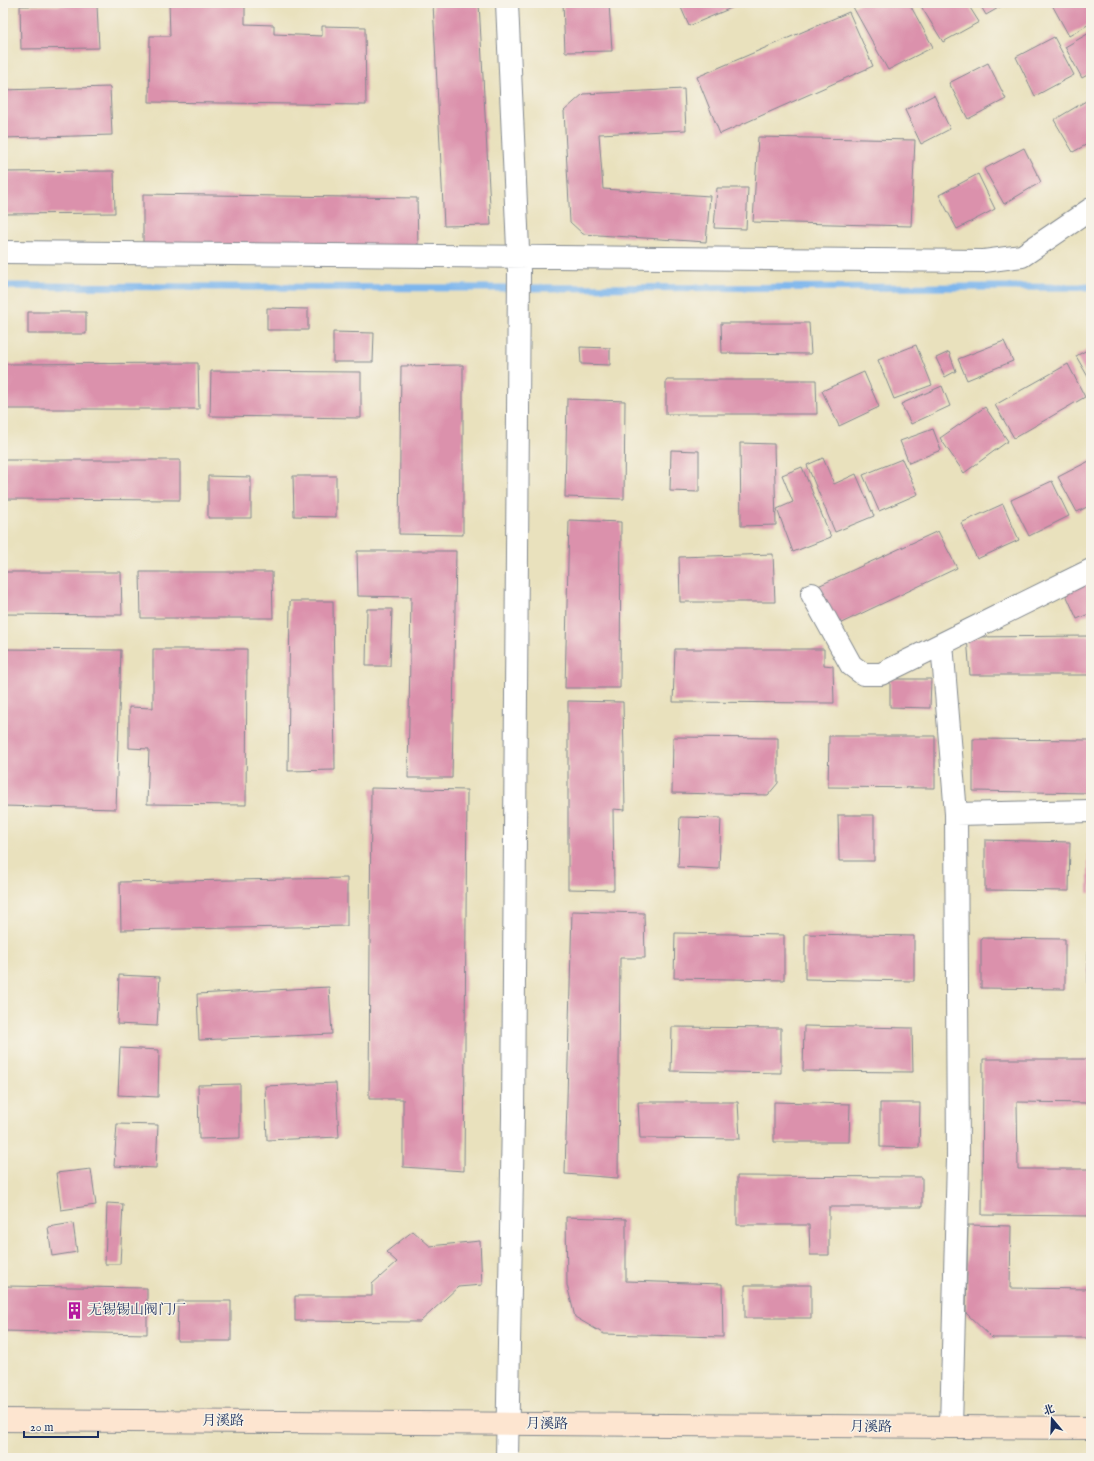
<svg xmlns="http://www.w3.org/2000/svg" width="1094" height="1461" viewBox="0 0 1094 1461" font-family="'IM FELL English','Noto Serif SC',serif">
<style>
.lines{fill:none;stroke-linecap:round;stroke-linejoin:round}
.stream{stroke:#7db6ed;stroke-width:7}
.building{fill:#db91ac}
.street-casing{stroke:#82888e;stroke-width:24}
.secondary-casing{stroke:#82888e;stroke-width:24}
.street{stroke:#fff;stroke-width:22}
.secondary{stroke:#fde5d0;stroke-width:22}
.labels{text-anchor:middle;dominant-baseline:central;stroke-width:3;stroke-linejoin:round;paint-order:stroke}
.poi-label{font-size:14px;fill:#1b2f5e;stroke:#f7f3e8;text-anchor:start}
.street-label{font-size:14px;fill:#1b2f5e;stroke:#f7f3e8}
</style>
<rect width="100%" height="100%" fill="#f7f3e8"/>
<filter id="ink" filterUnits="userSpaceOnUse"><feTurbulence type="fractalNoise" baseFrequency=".025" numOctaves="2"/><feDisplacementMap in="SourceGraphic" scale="8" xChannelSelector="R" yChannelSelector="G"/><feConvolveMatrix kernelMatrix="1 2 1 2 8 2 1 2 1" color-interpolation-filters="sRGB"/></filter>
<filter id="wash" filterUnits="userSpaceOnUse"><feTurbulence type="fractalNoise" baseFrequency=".012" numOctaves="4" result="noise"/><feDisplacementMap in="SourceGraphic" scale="16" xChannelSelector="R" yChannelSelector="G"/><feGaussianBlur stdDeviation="0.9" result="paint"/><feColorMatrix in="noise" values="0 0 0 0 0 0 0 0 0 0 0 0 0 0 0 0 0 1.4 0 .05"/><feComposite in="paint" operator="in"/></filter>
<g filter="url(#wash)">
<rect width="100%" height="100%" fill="#e9e1bd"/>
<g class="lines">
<path class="stream" d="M3 286 471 288 1091 287"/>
</g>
<g id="blocks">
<path class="building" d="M169 3H245V24L274 25V34L322 36V26L365 27 366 105 149 102 150 36H170Z
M433 3H479L491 225 444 226Z
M563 3H609L612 51 565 52Z
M679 3H743L689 26Z
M861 3H909L933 47 888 70 853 7Z
M919 3H967L979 22 943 42Z
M979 3H1007L986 15Z
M1051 3H1091V23L1069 36Z
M97 5 99 48 21 49 20 6Z
M849 12 873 66 720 134 697 77Z
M1091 32V73L1082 78 1065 47Z
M1054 37 1074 75 1035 96 1016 57Z
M988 63 1006 99 968 119 949 83Z
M110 87 112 135 3 138V90Z
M684 89 686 130 599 134 603 189 710 196 706 242 583 234 570 222 564 111 583 94Z
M934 95 950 129 921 144 905 110Z
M1091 98V142L1073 152 1054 120Z
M758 137 915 140 911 226 753 222Z
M1024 148 1041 182 1004 204 984 169Z
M114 171 115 213 3 214V172Z
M978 174 995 209 957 229 939 195Z
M717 188H748L746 229 714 228Z
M143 194 417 198 418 248 143 244Z
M267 308 308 309V330H267Z
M28 312H86V334H28Z
M721 323H809L811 354 722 353Z
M333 332 374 333 373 362H333Z
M1004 341 1013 361 967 380 958 359Z
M916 345 932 385 894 399 878 360Z
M580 347 610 348V365L581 364Z
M1091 348V382L1076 356Z
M949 352 956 371 945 377 936 358Z
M198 363 199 409H3V364Z
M1068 364 1085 397 1014 438 995 405Z
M463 365V535L399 534 401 366Z
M211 371 361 372V418L210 416Z
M864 372 879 407 839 426 822 391Z
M666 380H816L817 414H666Z
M942 386 950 406 911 424 901 404Z
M567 399 625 401 624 499 565 497Z
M985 407 1008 441 964 473 940 438Z
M933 429 941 450 909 463 900 441Z
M740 443 774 444 776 525 741 526Z
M671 450 699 451V492L670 491Z
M823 458 834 484 856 474 874 516 835 532 807 465Z
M902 459 918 494 879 511 863 475Z
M3 460H180V500L3 499Z
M1091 460V505L1077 512 1058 477Z
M802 467 831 537 793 552 777 509 793 502 782 475Z
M208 476 251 477V518H208Z
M293 476H336V517L294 516Z
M1052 481 1069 516 1029 536 1011 500Z
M1003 504 1019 540 977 559 961 523Z
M569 520 621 522 620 688H565Z
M938 531 957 568 835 626 816 587Z
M357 551H456L452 778H408L411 597 358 596Z
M773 554 775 602H680L679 557Z
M3 572H121L122 615 3 614Z
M140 572H272L273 618H141Z
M1091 578V613L1077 619 1064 590Z
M290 601H333L335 770 288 771Z
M367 609H392L390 666H366Z
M1091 636V675H970L967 637Z
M3 649 121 650 116 809 3 806Z
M153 649H247L246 805 147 804 149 749 129 748V707L153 708Z
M675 649H824V665L833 666 834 703 673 702Z
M890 679H931L930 708 890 707Z
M568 701 623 702 625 810 613 809 614 890 568 889Z
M829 736H935V788L828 787Z
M673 737 778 738V783L768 795 672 793Z
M973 739 1091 740V793L973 791Z
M371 788 467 790 464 1171 403 1167V1099H369Z
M838 815H874V861H839Z
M680 817 721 818 719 869 678 867Z
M985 840 1070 842 1069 891 985 890Z
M1088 843H1091V893H1088Z
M347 878V926L121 930 120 882Z
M572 911 644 913 645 958H620L618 1178 565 1174Z
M675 933 784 935V980L674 978Z
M805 934 914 936V981L805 979Z
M981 938 1065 939V989L981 988Z
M1088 938H1091V987H1088Z
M119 975 160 977 157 1026 117 1024Z
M329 987 332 1034 199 1040 197 994Z
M804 1026 912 1028 913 1072 803 1071Z
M672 1027 781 1028V1073L671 1071Z
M120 1048 159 1050 158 1097 118 1095Z
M983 1059H1091V1103L1017 1102 1018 1169H1091V1216L982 1215Z
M336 1083 339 1137 267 1140 265 1086Z
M240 1084V1138L199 1139 198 1085Z
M638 1102H738L740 1139 640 1138Z
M774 1102 850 1104 849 1142H774Z
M880 1103H920L919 1148 880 1147Z
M117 1124 158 1125 156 1168 114 1166Z
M91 1169 96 1205 61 1210 56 1173Z
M737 1176 922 1177V1207H829V1255H810L809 1225H737Z
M107 1203 123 1204 120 1264H105Z
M566 1217 626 1219V1281L722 1284 723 1337 604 1334 575 1317 567 1285Z
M73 1223 77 1252 52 1256 48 1227Z
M968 1225 1011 1226 1010 1288 1091 1289V1338H992L966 1313Z
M413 1231 430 1246 480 1241 482 1285 458 1287 420 1322 295 1321V1296H372V1284L397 1262 386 1252Z
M745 1285H811V1318H745Z
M3 1286 147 1288V1334L3 1331Z
M178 1301H231V1341H177Z"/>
</g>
</g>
<g filter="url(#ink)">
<use href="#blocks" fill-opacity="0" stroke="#82888e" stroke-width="1"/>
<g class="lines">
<defs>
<path id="street" d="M3 252 984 261 1022 256 1091 209
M812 594 851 665 863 674H881L1091 570
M942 644 956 814 958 1159 951 1427
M956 814 1091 811
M507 1458 513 1117 519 271 507 3"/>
<path id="secondary" d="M3 1420 1091 1428"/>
</defs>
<use href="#street" class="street-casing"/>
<use href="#secondary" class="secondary-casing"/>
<use href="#street" class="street"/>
<use href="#secondary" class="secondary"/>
</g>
</g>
<defs>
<symbol id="building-bare" viewBox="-9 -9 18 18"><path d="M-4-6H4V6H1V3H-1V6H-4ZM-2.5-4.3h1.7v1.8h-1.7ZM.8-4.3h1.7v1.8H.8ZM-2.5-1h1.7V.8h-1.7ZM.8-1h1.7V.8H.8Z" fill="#b5179e" stroke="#f7f3e8" stroke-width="2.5" paint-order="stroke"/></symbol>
</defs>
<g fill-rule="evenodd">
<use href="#building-bare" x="62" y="1298" width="25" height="25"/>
</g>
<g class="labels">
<g class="poi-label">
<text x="88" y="1310">无锡锡山阀门厂</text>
</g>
<g class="street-label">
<text x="223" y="1421">月溪路</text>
<text transform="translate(547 1424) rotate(1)">月溪路</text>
<text transform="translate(871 1427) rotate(1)">月溪路</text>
</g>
</g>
<rect width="1094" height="1461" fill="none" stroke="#f7f3e8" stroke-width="16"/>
<g transform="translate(1052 1419) rotate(341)" stroke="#f7f3e8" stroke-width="3" paint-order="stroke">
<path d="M0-3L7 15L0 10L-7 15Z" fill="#1b2f5e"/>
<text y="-6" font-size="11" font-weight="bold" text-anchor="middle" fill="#1b2f5e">北</text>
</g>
<path d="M24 1431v6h74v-6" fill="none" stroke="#1b2f5e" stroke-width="2"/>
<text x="30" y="1431" font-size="12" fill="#1b2f5e" stroke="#f7f3e8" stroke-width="3" paint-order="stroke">20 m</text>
</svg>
